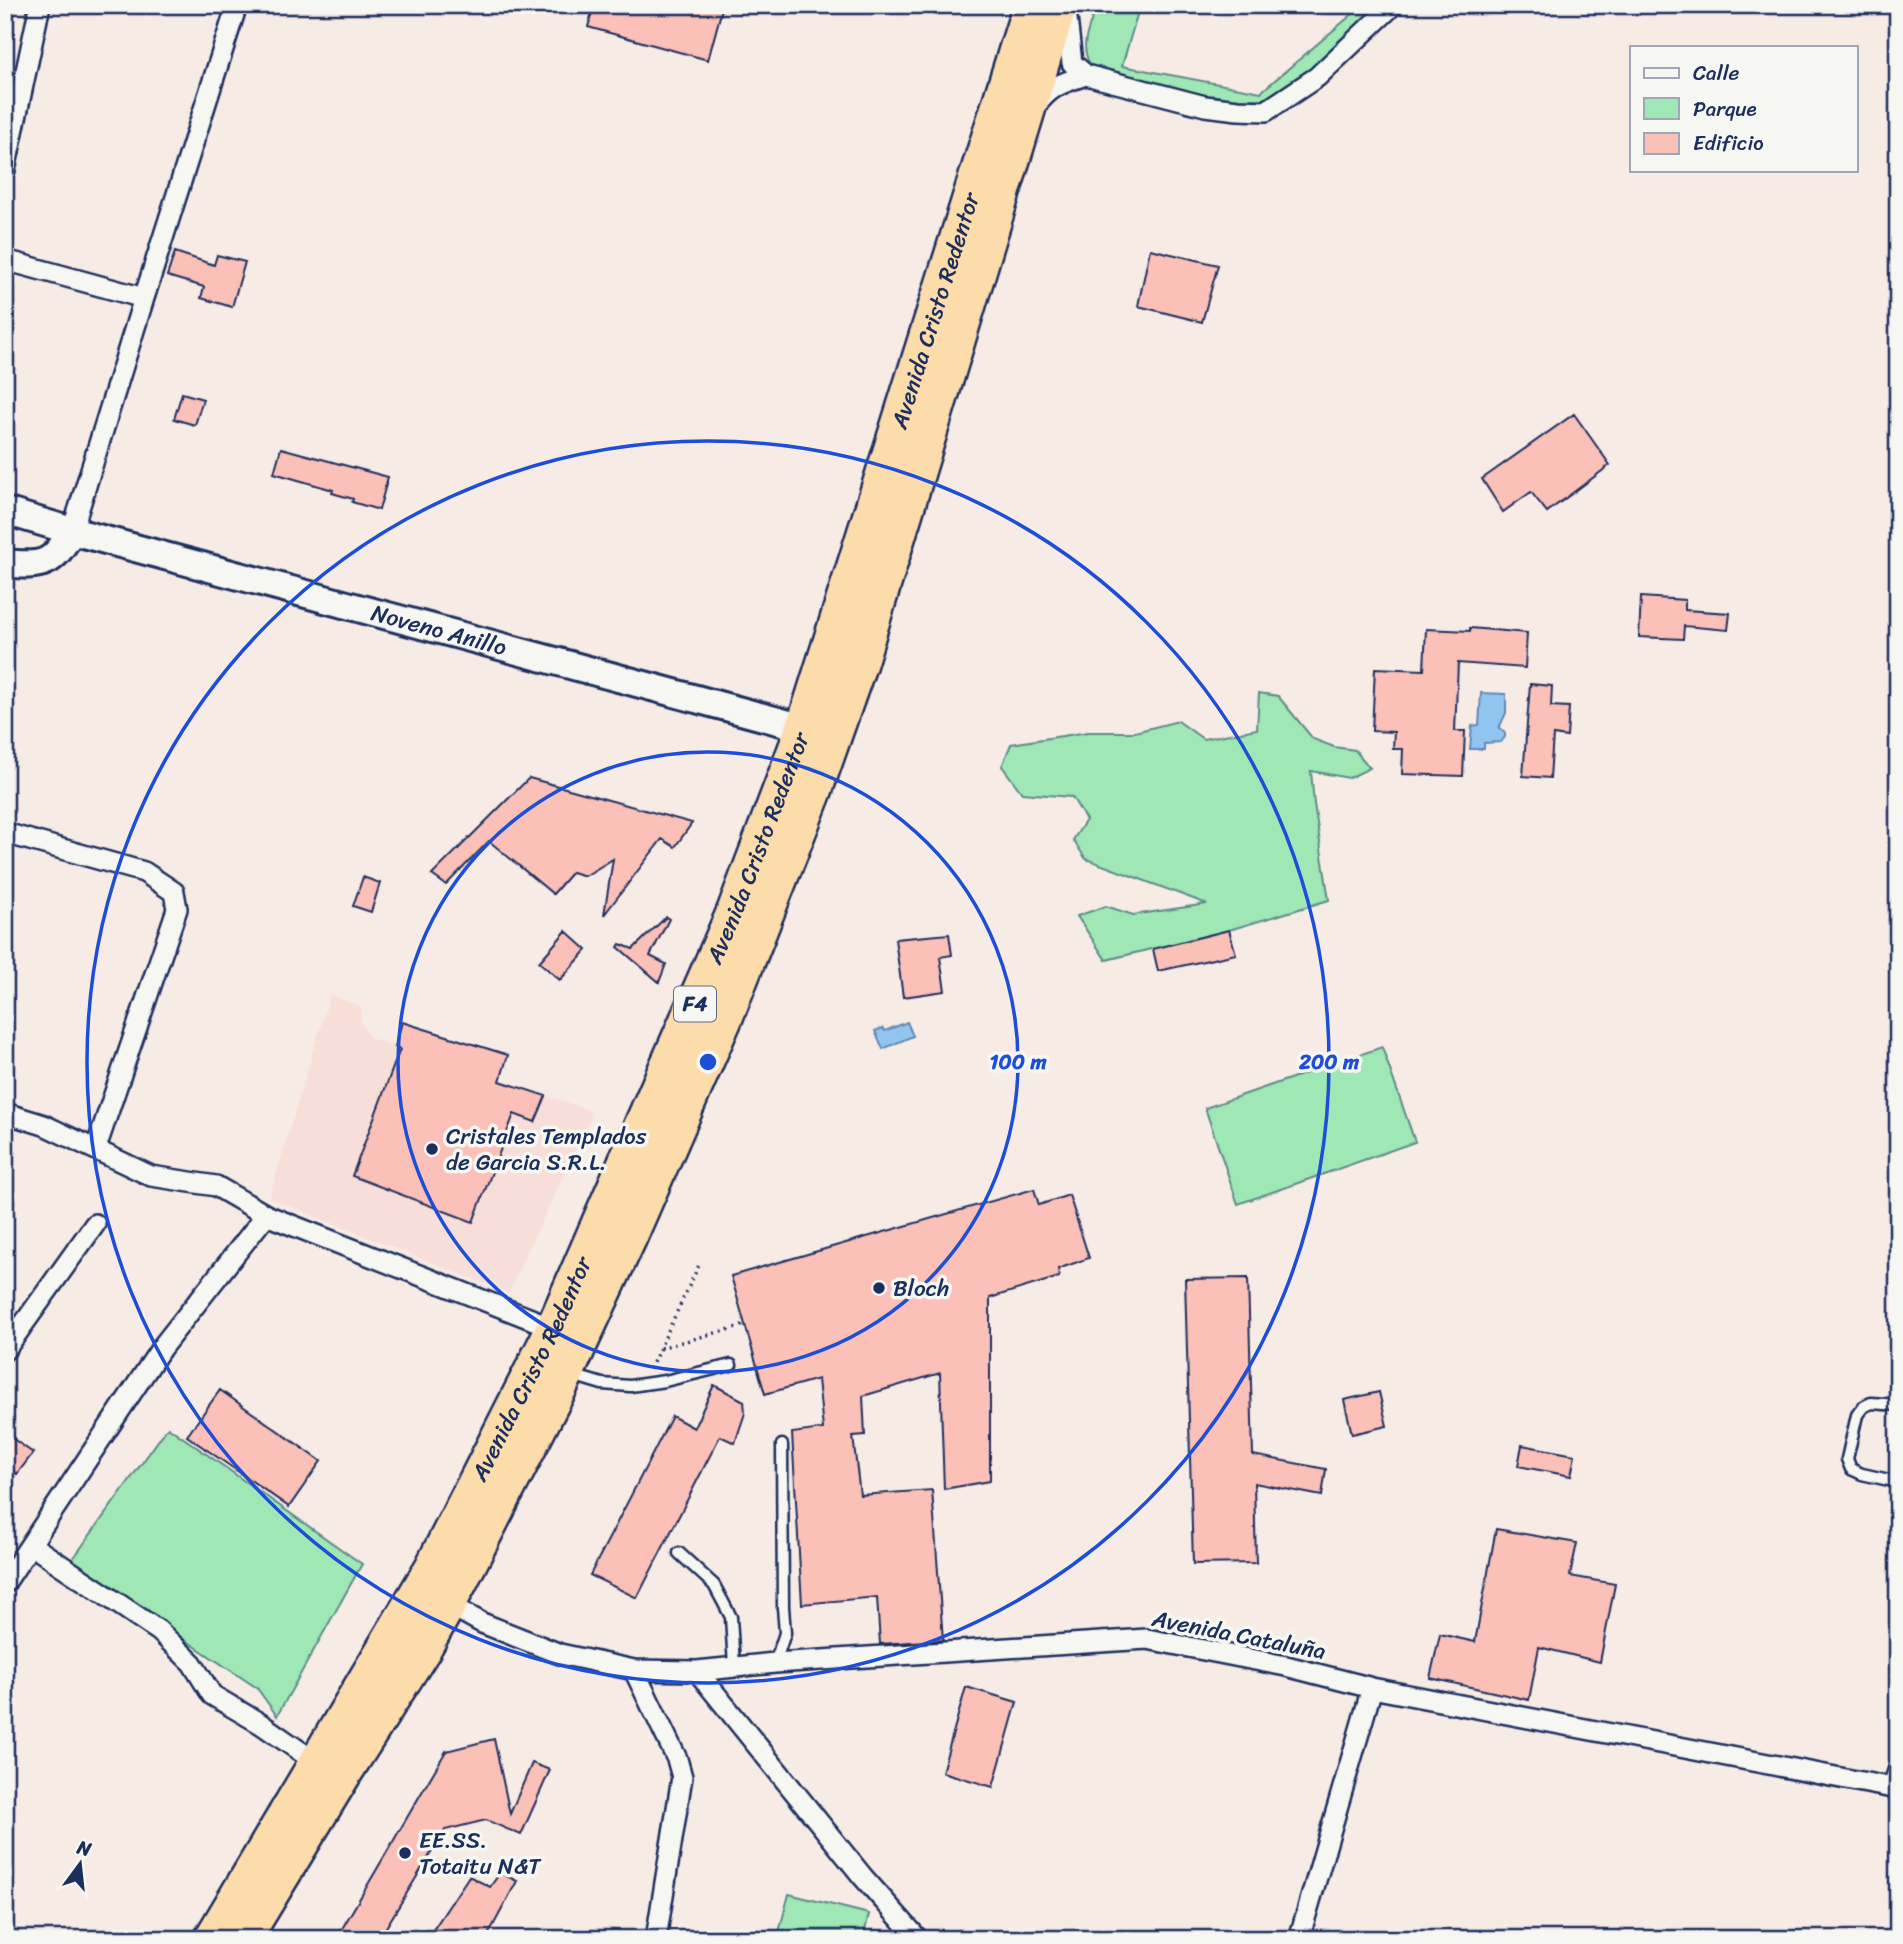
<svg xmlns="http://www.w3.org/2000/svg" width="1903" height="1944" viewBox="0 0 1903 1944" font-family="Sriracha,sans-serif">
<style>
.built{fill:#f8ded8}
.green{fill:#9fe7b5;stroke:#5d8b8a;stroke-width:2}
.water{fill:#91c5ef;stroke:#6289b5;stroke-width:2}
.building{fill:#fbc0b7;stroke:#1b2f5e;stroke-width:2}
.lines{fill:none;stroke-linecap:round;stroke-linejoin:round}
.lane-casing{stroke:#1b2f5e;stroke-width:15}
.street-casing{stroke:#1b2f5e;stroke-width:24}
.secondary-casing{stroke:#1b2f5e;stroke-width:32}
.highway-casing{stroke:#1b2f5e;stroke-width:40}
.path{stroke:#1b2f5e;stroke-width:3.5;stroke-dasharray:2 5;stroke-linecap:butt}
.lane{stroke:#f6f6f2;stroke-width:10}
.street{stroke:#f6f6f2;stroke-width:19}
.secondary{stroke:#f6f6f2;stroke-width:26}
.highway{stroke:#fddcac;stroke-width:35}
.ring{fill:none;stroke:#1d4ed8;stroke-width:3.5}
.poi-dot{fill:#1b2f5e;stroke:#f6f6f2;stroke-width:2.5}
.labels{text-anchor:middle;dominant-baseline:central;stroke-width:7;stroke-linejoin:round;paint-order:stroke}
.shield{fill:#f6f6f2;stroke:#5d6b8a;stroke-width:2}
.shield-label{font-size:21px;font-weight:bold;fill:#1b2f5e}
.street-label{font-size:23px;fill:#1b2f5e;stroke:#f6f6f2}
.poi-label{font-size:23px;fill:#1b2f5e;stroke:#f6f6f2;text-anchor:start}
.centre{fill:#1d4ed8;stroke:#f6f6f2;stroke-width:3.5}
.ring-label{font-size:21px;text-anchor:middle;font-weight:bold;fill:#1d4ed8;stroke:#f6f6f2;stroke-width:7;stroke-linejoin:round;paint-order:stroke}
</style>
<rect width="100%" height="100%" fill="#f7ebe6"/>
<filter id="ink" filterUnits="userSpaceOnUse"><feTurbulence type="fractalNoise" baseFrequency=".0143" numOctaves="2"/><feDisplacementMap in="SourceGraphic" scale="14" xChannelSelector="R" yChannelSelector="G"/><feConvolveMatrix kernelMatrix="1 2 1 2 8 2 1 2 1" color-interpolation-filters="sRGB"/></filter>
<g filter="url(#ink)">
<path class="built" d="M330 994 361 1007V1023L370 1038 589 1110 591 1117 508 1293 269 1198Z"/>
<path class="green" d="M1097 5H1140L1122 66 1261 92 1363 5H1380L1294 84 1268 99 1222 101 1093 69C1077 47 1089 29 1097 5Z
M1259 693 1278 696 1313 739 1334 747 1355 750 1370 768 1349 778 1311 771 1314 804 1329 900 1229 930 1106 960 1077 916 1106 906 1133 915 1207 904 1086 859 1073 840 1086 820 1072 797 1022 793 1002 766 1011 744 1088 732H1135L1178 721 1203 739 1257 729Z
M1382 1047 1415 1142 1238 1204 1205 1108Z
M168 1427 362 1564 277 1716 257 1688 70 1563Z
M789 1894 869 1914 863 1939H787L778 1936Z"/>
<path class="water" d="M1481 693 1506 694V713L1499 728 1505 733V737L1501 742 1484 743V749H1470L1472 726 1479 725Z
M907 1022 913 1036 883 1049 875 1031 883 1028 885 1031Z"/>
<path class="building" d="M594 5H723L708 60 588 27Z
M1150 249 1218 265 1202 322 1138 306Z
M175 252 214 265 217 255 245 262 232 307 201 298 204 287 167 276Z
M182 393 203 399 195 425 174 419Z
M1574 414 1610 465 1547 512 1531 492 1503 512 1482 479Z
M281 448 388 477 379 510 352 502 353 499 332 493 333 490 274 473Z
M1641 597 1685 600V610L1730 613 1728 630 1684 626 1683 639 1639 637Z
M1470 628 1527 633 1525 668 1458 663 1455 731H1465L1463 776 1402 774 1403 749H1393L1394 732 1372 731 1375 668 1424 670 1426 629 1470 631Z
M1530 684 1552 686 1551 706 1569 707 1567 737 1553 735 1550 778 1523 776Z
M529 778 692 823 675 847 662 839 604 915 613 859 585 876 572 872 553 894 489 841 446 885 432 875Z
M363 877 380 883 371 912 353 906Z
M666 917 669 919 650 956 666 964 659 982 618 947 620 944 633 949Z
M1229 930 1236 954 1158 971 1153 949Z
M566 931 587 950 560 980 539 962Z
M949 934 952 955 940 957 945 991 903 997 895 939Z
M402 1022 508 1055 500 1081 546 1096 535 1122 514 1114 473 1222 352 1176 400 1049 395 1047Z
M1034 1189 1039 1205 1069 1195 1089 1258 1058 1269 1059 1277 990 1298V1481L944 1489 940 1373 863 1396 865 1435 853 1436 860 1495 932 1490 943 1640 880 1644 877 1597 802 1604 792 1433 823 1429 818 1379 765 1394 731 1276Z
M1248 1278 1253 1455 1326 1469 1322 1496 1254 1483 1256 1563 1193 1564 1185 1279Z
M714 1385 744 1401 745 1413 735 1443 720 1436 637 1598 590 1575 672 1416 694 1428Z
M220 1390 321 1461 289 1507 187 1436Z
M1379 1392 1387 1426 1352 1434 1344 1400Z
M5 1433 33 1453 17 1474 5 1465Z
M1522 1445 1575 1455 1571 1476 1518 1466Z
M1496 1529 1577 1543 1570 1576 1615 1584 1600 1662 1539 1647 1529 1700 1430 1678 1440 1634 1475 1642Z
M966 1687 1017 1702 993 1787 942 1772Z
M494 1739 510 1814 532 1763 550 1770 521 1835 486 1820 445 1830 379 1939H336L446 1751Z
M500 1873 517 1881 486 1939H427L469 1876 490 1887Z"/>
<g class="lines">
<defs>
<path id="lane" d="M572 1375 602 1384 630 1386 665 1381 731 1365
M1898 1405 1871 1403 1863 1407 1857 1415 1847 1459 1851 1469 1862 1474 1898 1482
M679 1553 714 1585 731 1617 734 1666
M775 1663 785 1633 783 1607 782 1445
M1888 1787 1898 1757"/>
<path id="street" d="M1066 9 1072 63 1086 75 1205 106 1238 110 1266 111 1317 77 1393 5
M1035 107C1050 86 1062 83 1086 75
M5 170 40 5
M5 260 144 298 72 531
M144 298 237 5
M5 833 144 872 174 892 177 909 96 1148
M5 1113 44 1125 151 1176 216 1186 266 1215 554 1328
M5 1350 95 1224
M31 1545 159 1631 192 1663 212 1695 261 1724 317 1763
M5 1583 162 1347 266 1215
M448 1604 482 1623 560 1654 634 1670 697 1671 775 1663 1147 1639 1286 1666 1372 1688 1898 1789
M634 1670 677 1759 682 1777 656 1939
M697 1671 863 1877 918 1939
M1299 1939 1372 1688"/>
<g id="secondary">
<path id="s1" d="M5 511 72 531 804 728"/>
<path d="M5 563C43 567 52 565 72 531"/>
</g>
<g id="highway">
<path id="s2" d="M212 1939 433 1567 554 1328 735 911 804 728 1031 5"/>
<path d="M243 1939 342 1776 423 1649 448 1604 560 1386 629 1237 725 1017 814 791 859 663 1059 5"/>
</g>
</defs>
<use href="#lane" class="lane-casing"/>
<use href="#street" class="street-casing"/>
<use href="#secondary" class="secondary-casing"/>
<use href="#highway" class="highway-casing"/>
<path class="path" d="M660 1348 745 1325
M650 1369 700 1263"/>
<use href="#lane" class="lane"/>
<use href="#street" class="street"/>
<use href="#secondary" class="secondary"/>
<use href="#highway" class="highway"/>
</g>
</g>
<g class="ring">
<circle cx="708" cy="1062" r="310"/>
<circle cx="708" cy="1062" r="621"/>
</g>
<g class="poi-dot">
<circle cx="432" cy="1149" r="7"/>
<circle cx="879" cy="1288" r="7"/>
<circle cx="405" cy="1853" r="7"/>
</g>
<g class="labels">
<rect class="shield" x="674" y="986.5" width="42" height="35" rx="5"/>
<g class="shield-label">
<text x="695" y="1004">F4</text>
</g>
<g class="street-label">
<text stroke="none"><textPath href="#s2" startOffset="1788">Avenida Cristo Redentor</textPath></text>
<text stroke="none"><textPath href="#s1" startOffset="450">Noveno Anillo</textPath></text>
<text stroke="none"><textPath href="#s2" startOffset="1222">Avenida Cristo Redentor</textPath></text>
<text stroke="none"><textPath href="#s2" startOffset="654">Avenida Cristo Redentor</textPath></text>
<text transform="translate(1239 1635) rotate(11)">Avenida Cataluña</text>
</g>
<g class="poi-label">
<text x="446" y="1136">Cristales Templados<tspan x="446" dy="26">de Garcia S.R.L.</tspan></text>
<text x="893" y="1288">Bloch</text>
<text x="419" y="1840">EE.SS.<tspan x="419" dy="26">Totaitu N&amp;T</tspan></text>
</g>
</g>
<circle cx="708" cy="1062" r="10" class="centre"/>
<g class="ring-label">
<text x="1018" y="1069">100 m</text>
<text x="1329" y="1069">200 m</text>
</g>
<rect width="1903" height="1944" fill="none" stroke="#f6f6f2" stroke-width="28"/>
<rect x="14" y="14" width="1875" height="1916" fill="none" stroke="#1b2f5e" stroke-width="2.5" filter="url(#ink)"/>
<rect x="1630" y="46" width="228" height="126" fill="#f6f6f2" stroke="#9ea6b7" stroke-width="2"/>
<rect x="1644" y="68" width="35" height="10" fill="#f6f6f2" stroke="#9ea6b7" stroke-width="2"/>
<text x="1693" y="80" font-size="21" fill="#1b2f5e">Calle</text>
<rect x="1644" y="98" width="35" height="21" fill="#9fe7b5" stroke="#9ea6b7" stroke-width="2"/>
<text x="1693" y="116" font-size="21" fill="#1b2f5e">Parque</text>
<rect x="1644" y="133" width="35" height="21" fill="#fbc0b7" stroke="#9ea6b7" stroke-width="2"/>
<text x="1693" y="150" font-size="21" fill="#1b2f5e">Edificio</text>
<g transform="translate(80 1864) rotate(15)" stroke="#f6f6f2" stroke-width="5" paint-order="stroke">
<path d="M0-5L12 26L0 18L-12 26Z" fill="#1b2f5e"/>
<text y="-10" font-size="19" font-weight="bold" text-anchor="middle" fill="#1b2f5e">N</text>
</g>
</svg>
